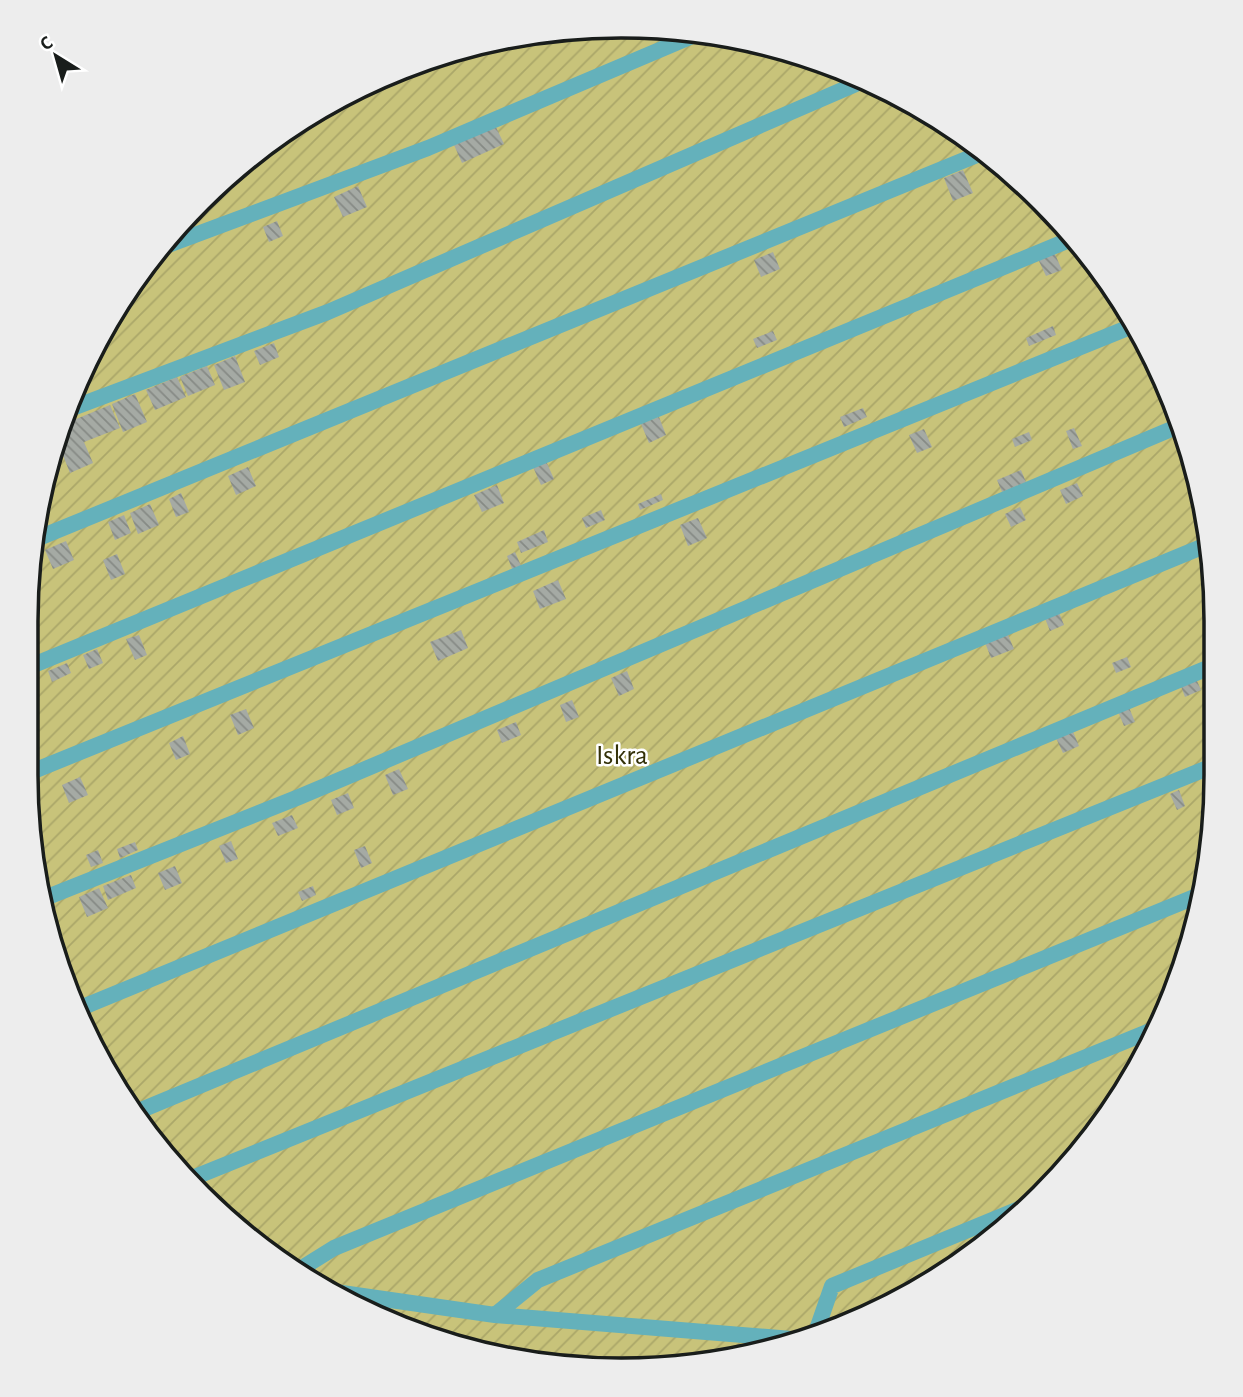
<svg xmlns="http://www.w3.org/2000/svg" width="1243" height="1397" viewBox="0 0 1243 1397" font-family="'Alegreya Sans',sans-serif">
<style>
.garden{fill:url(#garden-furrows)}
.building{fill:url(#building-back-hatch)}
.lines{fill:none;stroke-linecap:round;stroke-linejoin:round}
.service{stroke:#64b1bb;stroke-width:16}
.labels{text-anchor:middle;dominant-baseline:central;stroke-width:5;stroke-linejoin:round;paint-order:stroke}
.park-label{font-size:28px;fill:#333008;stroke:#fff}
.rim{fill:none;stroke:#191d1b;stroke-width:3.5}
</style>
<defs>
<pattern id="garden-furrows" width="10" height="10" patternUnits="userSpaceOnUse" patternTransform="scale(1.75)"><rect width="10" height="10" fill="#c8c37a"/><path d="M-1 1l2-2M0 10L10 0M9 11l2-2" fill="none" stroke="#aba769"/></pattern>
<pattern id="building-back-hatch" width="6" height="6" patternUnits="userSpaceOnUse" patternTransform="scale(1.75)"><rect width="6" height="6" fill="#a5aaa4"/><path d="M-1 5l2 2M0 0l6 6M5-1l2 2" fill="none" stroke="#868a85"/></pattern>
</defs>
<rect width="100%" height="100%" fill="#e1eae7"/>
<path class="garden" d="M583 28 700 31 813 58 919 106 1014 174 1094 259 1156 359 1197 468 1215 583V815L1196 930 1156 1038 1094 1138 1014 1223 885 1309 775 1351 622 1371 505 1359 359 1310 259 1247 150 1138 87 1038 38 892 26 776 38 506 106 324 174 229 259 149 359 87 468 46Z"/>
<path class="building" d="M495 125 504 144 462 163 454 145Z
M963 170 973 193 953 201 944 178Z
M358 186 367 207 343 217 334 197Z
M277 221 283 236 269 242 263 227Z
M773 252 780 269 761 277 754 260Z
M1054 252 1062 270 1046 276 1038 259Z
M1053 326 1056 335 1029 346 1026 338Z
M773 331 777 340 757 348 753 339Z
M274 343 279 357 260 365 254 351Z
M235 356 245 382 224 390 214 365Z
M207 366 215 385 188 396 180 377Z
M177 377 186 397 155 410 146 390Z
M135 394 147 422 123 432 112 404Z
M110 405 120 428 84 442 93 463 70 473 60 448 69 422Z
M863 408 867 417 844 427 840 417Z
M659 417 666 435 649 443 641 424Z
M1074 428 1082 446 1073 449 1066 431Z
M924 429 932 447 917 453 909 435Z
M1029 432 1032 440 1015 447 1012 439Z
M546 461 554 479 541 485 533 467Z
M248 467 256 486 236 495 228 476Z
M1021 470 1026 482 1002 492 997 480Z
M1077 483 1083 496 1066 504 1060 490Z
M497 485 504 503 482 512 474 495Z
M181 493 189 512 176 517 169 499Z
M661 494 663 500 640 510 638 504Z
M150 504 159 525 138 534 130 513Z
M1020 507 1026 520 1011 527 1005 514Z
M601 510 605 520 586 528 582 518Z
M124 515 131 533 115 540 108 522Z
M698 518 707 538 688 546 680 525Z
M544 530 548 542 521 553 517 542Z
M66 541 74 560 53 569 45 550Z
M515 552 523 570 514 574 507 556Z
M117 554 125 574 111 580 103 560Z
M558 580 566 599 540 609 533 591Z
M1058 610 1064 625 1050 631 1044 616Z
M461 630 468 648 438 661 430 642Z
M1006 630 1014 649 991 658 984 640Z
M139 635 147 655 135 660 126 639Z
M97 649 103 663 89 669 83 655Z
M1127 657 1131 667 1116 673 1112 663Z
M67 663 71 673 52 682 48 671Z
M627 671 634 689 619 696 611 678Z
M1194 674 1201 690 1185 697 1179 681Z
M572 700 579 717 566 722 560 705Z
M1128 705 1135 722 1124 726 1117 709Z
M246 709 254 728 238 735 230 715Z
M516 722 521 735 502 743 497 730Z
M1072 729 1079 746 1063 753 1055 736Z
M183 736 190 754 176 760 169 743Z
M399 769 408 789 393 795 385 775Z
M80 777 88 795 69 803 62 785Z
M1179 790 1185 806 1177 810 1170 794Z
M348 793 354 808 337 815 331 800Z
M292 815 298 828 278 836 272 823Z
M231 841 238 859 226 863 219 846Z
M135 842 138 850 120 858 117 849Z
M365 846 372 863 361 868 354 850Z
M98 850 103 863 91 867 86 855Z
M175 866 182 883 165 890 158 873Z
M131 875 136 888 108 900 103 886Z
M313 886 316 895 302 901 298 892Z
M99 888 108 908 87 917 79 897Z"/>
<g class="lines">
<path class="service" d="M160 248 428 148 702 32
M75 407 328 312 863 81
M36 539 984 152
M31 666 1074 238
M26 774 1135 325
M40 900 299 797 1181 425
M78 1009 1209 544
M134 1113 1215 665
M190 1179 1215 765
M297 1271 334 1248 1202 894
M328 1291 495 1315 804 1340
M495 1315 538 1280 1160 1027
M815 1335 832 1286 1031 1204"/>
</g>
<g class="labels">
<g class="park-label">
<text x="622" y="756">Iskra</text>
</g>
</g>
<path d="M0 0H1243V1397H0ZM621 38H621A583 583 0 0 1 1204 621V775A583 583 0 0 1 621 1358H621A583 583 0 0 1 38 775V621A583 583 0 0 1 621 38Z" fill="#ededed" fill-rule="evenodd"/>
<path class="rim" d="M621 38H621A583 583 0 0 1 1204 621V775A583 583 0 0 1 621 1358H621A583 583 0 0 1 38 775V621A583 583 0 0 1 621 38Z"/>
<g transform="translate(56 56) rotate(323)" stroke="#ffffff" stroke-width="5" paint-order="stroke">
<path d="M0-5L12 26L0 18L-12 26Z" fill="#191d1b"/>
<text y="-10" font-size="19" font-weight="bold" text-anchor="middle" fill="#191d1b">С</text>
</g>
</svg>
